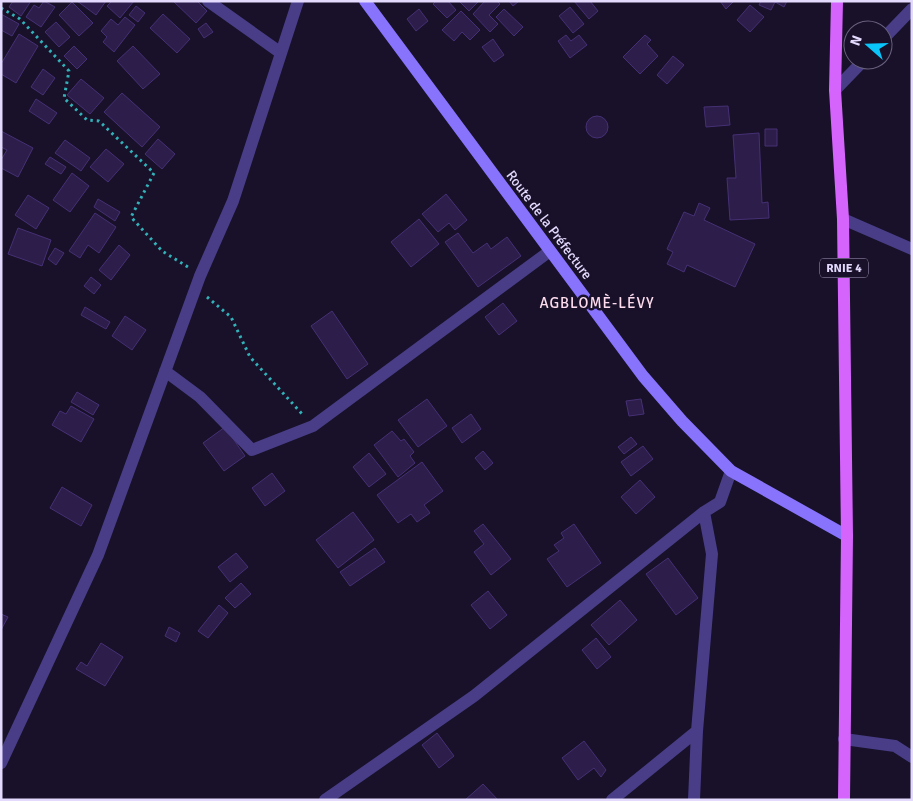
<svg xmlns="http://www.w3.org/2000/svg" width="913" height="801" viewBox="0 0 913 801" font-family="Signika,sans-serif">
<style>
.building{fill:#2c1d4a;stroke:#463075}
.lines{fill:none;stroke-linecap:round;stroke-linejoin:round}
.path{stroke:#33b1b9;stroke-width:3;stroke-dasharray:2.5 4;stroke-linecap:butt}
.street{stroke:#493d87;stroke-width:12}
.secondary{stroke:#8773fc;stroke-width:12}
.primary{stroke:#d564fc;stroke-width:12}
.labels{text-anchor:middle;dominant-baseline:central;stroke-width:5;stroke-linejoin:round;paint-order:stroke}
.shield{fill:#181129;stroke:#a69ebe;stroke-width:1}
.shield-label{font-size:12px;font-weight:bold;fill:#e3dafe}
.street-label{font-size:14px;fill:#e3dafe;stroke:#181129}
.neighbourhood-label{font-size:15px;letter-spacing:1px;fill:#fedcee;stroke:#181129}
</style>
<rect width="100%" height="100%" fill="#181129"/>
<path class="building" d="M13 1H31L21 16 9 7Z
M44 1 55 7 41 27 26 17 34 5 39 8Z
M77 1H106L96 15Z
M112 1H134L120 18 107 6Z
M173 1H197L207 11 196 23Z
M436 1H448L456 10 447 18 433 4Z
M459 1H479L469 11Z
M485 1H497L500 4 489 15 498 24 490 32 473 14Z
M509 1H519L513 6Z
M574 1H590L598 11 589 19Z
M720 1H734L726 9Z
M761 1H787L784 7 775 2 771 10 759 5Z
M72 2 93 23 79 36 59 15Z
M750 5 764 17 750 32 737 20Z
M136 6 145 13 138 22 129 15Z
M570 7 584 24 573 33 559 16Z
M419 9 428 21 416 31 407 19Z
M504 9 523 27 514 36 496 17Z
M461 11 480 30 470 40 462 32 454 41 442 30Z
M1 14 19 24 12 36 1 30Z
M163 14 190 39 177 53 150 28Z
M125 17 135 25 114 52 103 42 107 37 101 31 111 19 118 25Z
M56 22 70 37 59 47 45 32Z
M206 23 213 32 204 38 198 29Z
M19 34 38 46 16 83 1 74V64Z
M566 35 571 41 579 35 587 45 570 58 558 41Z
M645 35 651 40 647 44 658 56 640 74 623 57Z
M493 39 504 55 494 62 482 47Z
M74 46 87 59 77 69 64 56Z
M133 46 160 74 143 89 117 61Z
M673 56 684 65 667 84 657 75Z
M43 69 55 78 43 95 31 87Z
M81 79 104 98 90 114 67 95Z
M122 93 160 127 142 147 104 112Z
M36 99 57 113 49 124 29 111Z
M728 106 730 125 706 127 704 107Z
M586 127a11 11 0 1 1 22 0a11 11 0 1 1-22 0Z
M765 129H777V146H765Z
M1 131 33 148 18 177 1 168V160L7 150 1 147Z
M759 133 762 203 768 202 769 218 730 220 727 178H736L733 135Z
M158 139 175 154 162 169 145 154Z
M65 140 90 158 81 171 55 153Z
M106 149 124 164 108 182 90 167Z
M50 157 66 167 61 174 45 164Z
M72 173 89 186 70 212 53 200Z
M446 194 467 220 455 230 449 223 438 232 422 214Z
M28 195 49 208 36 229 15 215Z
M98 199 120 212 115 221 94 207Z
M699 203 710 208 704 220 755 244 735 287 687 265 684 272 667 264 673 252 667 249 684 212 694 216Z
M95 213 116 227 99 253 88 245 80 258 69 251Z
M419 219 439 244 411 267 391 242Z
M18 228 51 240 42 266 8 254Z
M458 233 473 253 487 243 491 249 507 237 521 256 478 287 445 242Z
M119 245 130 255 111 280 99 270Z
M55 248 64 253 56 265 48 259Z
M91 277 101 285 94 294 84 286Z
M503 303 517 321 499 335 485 317Z
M85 307 110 322 106 329 81 315Z
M332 311 368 364 347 379 311 326Z
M125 316 146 330 132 350 112 336Z
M77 392 99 405 93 415 71 402Z
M427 399 447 426 418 447 398 420Z
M641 399 644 414 629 416 626 401Z
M71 406 94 419 81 442 52 425 60 411 66 414Z
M471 414 481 429 462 443 452 428Z
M225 427 245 456 224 471 203 443Z
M392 431 401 441 404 439 414 452 410 456 415 463 398 477 374 445Z
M631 437 637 444 624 454 618 447Z
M643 446 653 459 631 476 621 462Z
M483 451 493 463 485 470 475 458Z
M369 453 386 474 369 487 353 467Z
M422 462 443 491 424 505 430 513 417 522 411 514 398 523 377 495Z
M272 473 285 491 265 506 252 488Z
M640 480 655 497 636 514 621 497Z
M62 487 92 505 81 526 50 508Z
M353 512 374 540 338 568 316 540Z
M483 524 511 559 491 575 474 552 484 544 474 531Z
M574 524 601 563 567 587 547 559 559 551 554 545 564 538 561 533Z
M375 548 385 562 350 586 340 572Z
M236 553 248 567 230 582 218 567Z
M668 558 698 598 676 615 646 574Z
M241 583 251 594 235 608 225 598Z
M488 591 507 615 490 629 471 605Z
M620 600 637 620 609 645 591 625Z
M219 605 228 613 208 638 198 631Z
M1 614 8 617 1 630Z
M169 627 180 633 176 642 165 636Z
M596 638 611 657 597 669 582 650Z
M101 643 123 657 105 686 76 669 81 662 87 666Z
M437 733 454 756 439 768 422 745Z
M584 741 606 770 601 777 594 768 578 780 562 758Z
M483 784 498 800H465Z"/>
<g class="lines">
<path class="path" d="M1 8 20 19 69 71 64 98 87 120 99 121 154 173 131 217 162 251 188 267
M207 297 231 317 250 357 303 415"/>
<path class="street" d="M208 1 281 53
M883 39 912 9
M835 90 864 60
M843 219 912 249
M165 371 200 397 252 450 313 426 550 251
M844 739 895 746 912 757
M1 763 98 555 200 276 233 201 298 1
M325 800 474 696 704 512
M612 800 697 731
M694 800 697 731 712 554 704 512 720 502 731 471"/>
<path class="secondary" d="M365 1 643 376 682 421 731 471 847 536"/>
<path class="primary" d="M837 1 835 90 843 219 847 536 844 800"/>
</g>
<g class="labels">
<rect class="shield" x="820" y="258.5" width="48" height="19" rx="4"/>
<g class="shield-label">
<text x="844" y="268">RNIE 4</text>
</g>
<g class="street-label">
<text transform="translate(549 225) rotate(53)">Route de la Préfecture</text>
</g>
<g class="neighbourhood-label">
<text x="597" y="303">AGBLOMÈ-LÉVY</text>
</g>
</g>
<rect width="913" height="801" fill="none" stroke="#e3dafe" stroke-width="5"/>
<g transform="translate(868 45) rotate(290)"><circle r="24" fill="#181129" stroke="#69617e"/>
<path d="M0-4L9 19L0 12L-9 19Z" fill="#0ac5fa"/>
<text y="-8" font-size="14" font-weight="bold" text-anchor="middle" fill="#e3dafe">N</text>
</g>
</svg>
